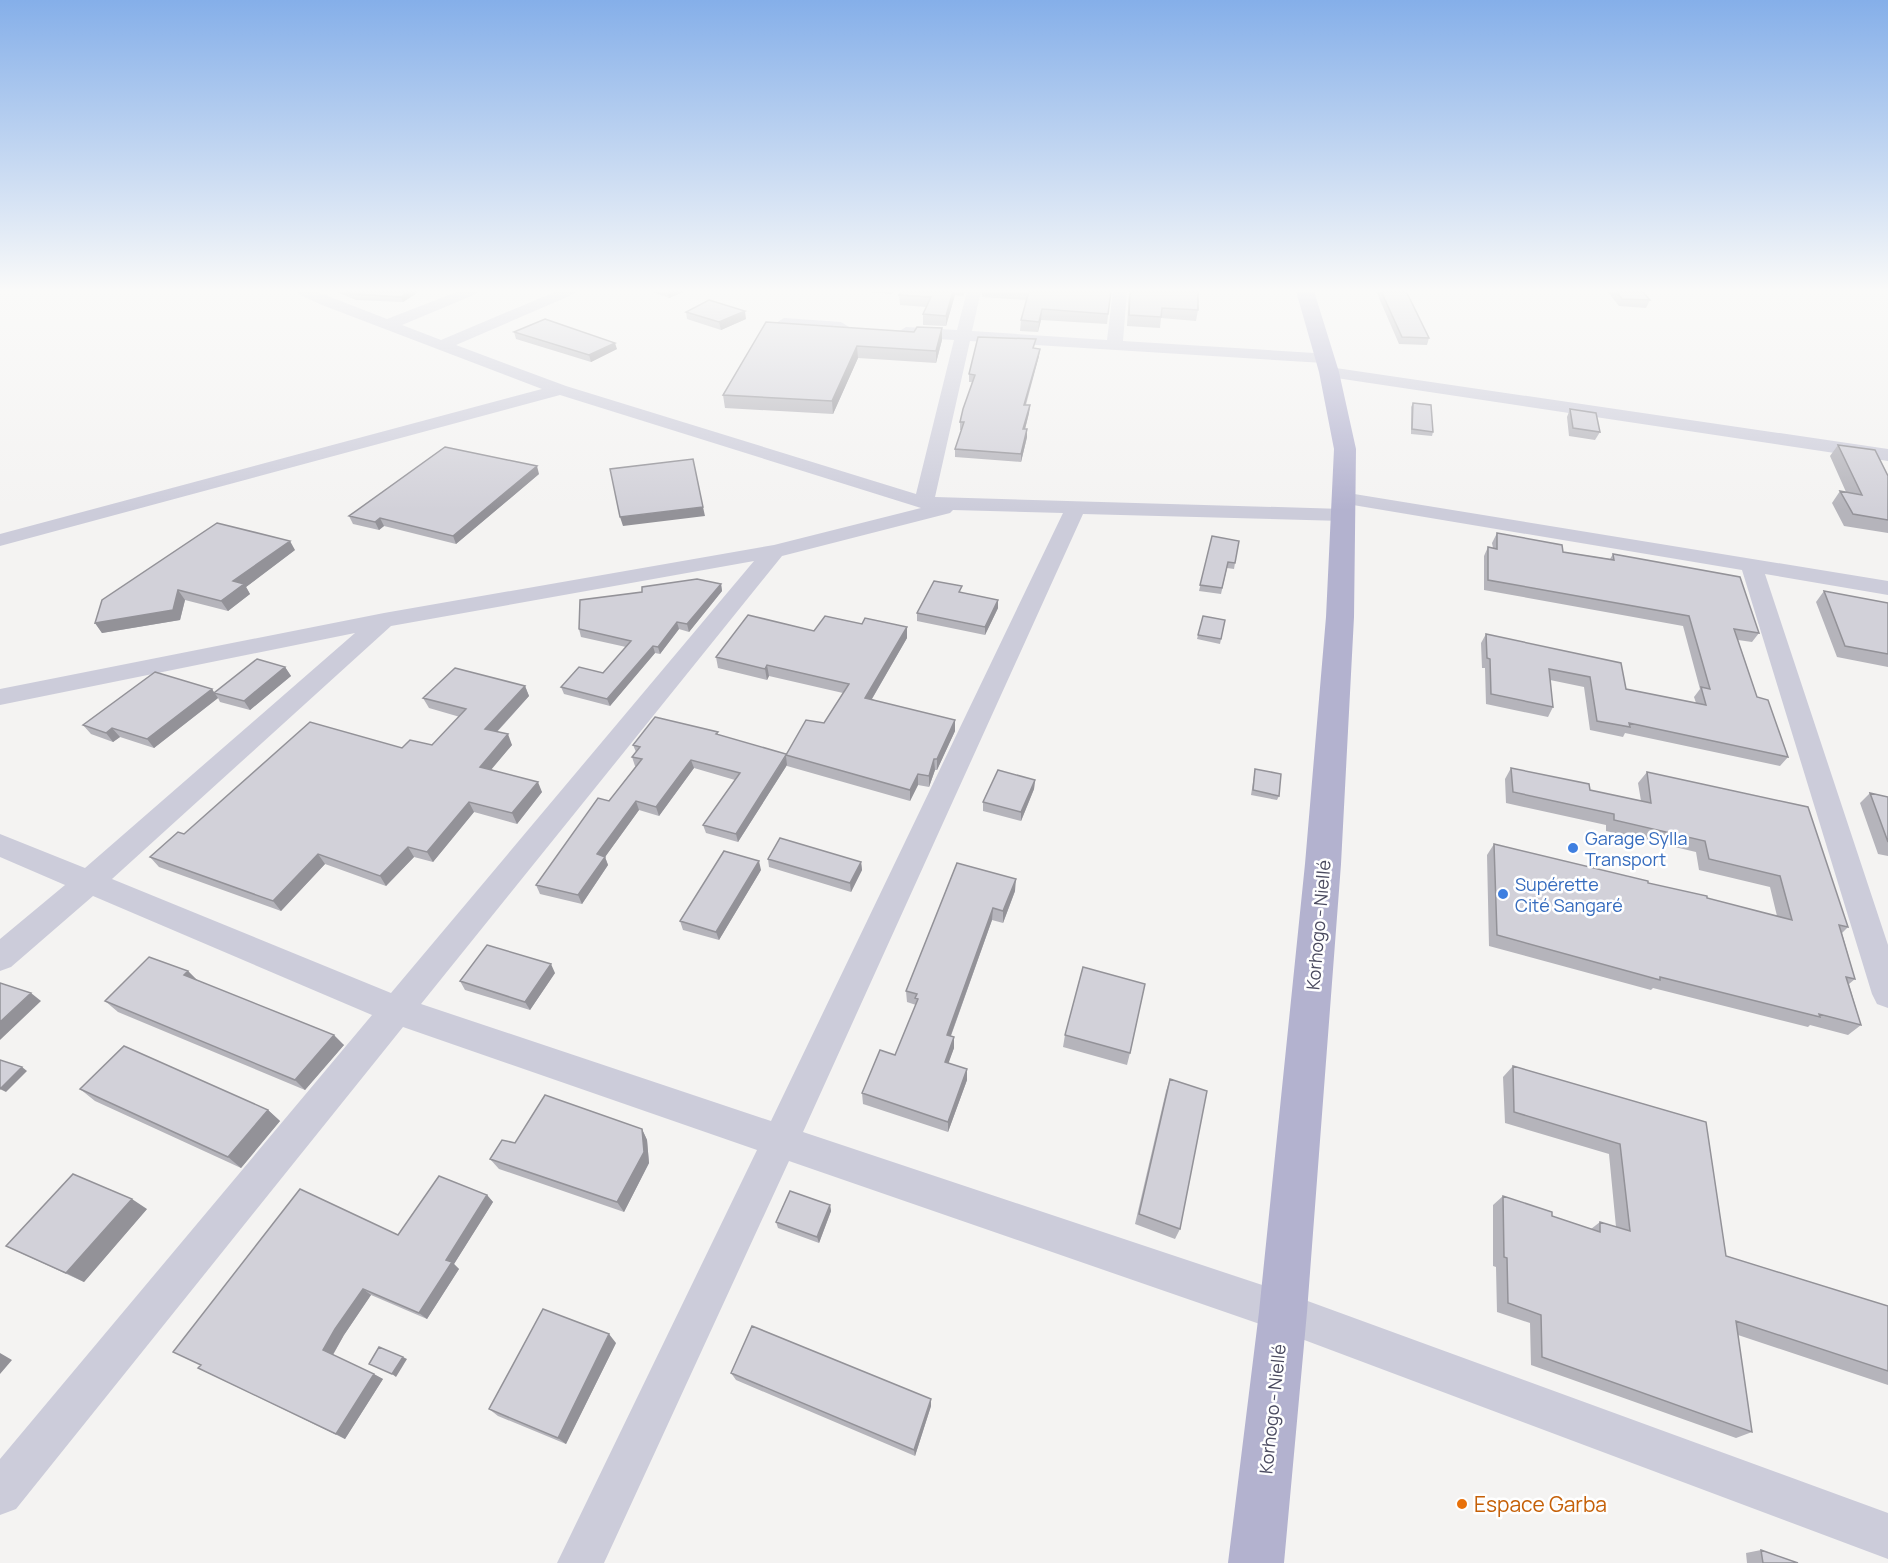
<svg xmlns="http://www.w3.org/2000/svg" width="1888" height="1563" viewBox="0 0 1888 1563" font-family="Manrope,sans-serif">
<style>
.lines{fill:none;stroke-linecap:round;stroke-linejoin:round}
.street{fill:#ccccda;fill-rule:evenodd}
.primary{fill:#b3b2cf;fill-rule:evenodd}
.wall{fill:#b5b4bb}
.shaded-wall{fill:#939298}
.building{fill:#d2d1d9;stroke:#939298;stroke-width:1.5}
.shop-dot{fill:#3f7fe0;stroke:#fff;stroke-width:2}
.food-dot{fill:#e8710a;stroke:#fff;stroke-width:2}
.labels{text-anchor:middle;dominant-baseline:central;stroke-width:5;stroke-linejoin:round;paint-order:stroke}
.shop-label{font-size:18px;fill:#366cbe;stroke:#fff;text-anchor:start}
.street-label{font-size:18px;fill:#4a4a5f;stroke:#fff}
.near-food-label{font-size:21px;fill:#c56008;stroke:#fff;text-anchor:start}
</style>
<rect width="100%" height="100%" fill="#f4f3f2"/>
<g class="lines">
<path class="street" d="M296 291H315L387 319 459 291H478L476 294 402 325 441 340 557 291H576L574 294 456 345 566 386 916 494 954 340 906 337 898 332 906 327 957 330 967 291H981L972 331 1107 340 1113 291H1127L1123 341 1330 354 1332 358 1330 362 1324 363 970 341 935 497 1343 509 1350 511 1353 515 1350 519 1343 521 1083 514 803 1132 1283 1292 1888 1513V1559L1283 1332 789 1161 604 1563H557L757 1150 403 1027 16 1509 0 1515V1459L372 1015 93 896 11 967 0 971V939L65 885 0 857V834L85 868 355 633 0 705V689L384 613 774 545 921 508 560 395 0 546V534L542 389 322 305 298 294ZM953 510 1063 513 771 1121 421 1004 782 556 950 513ZM754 561 391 993 112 879 391 626Z
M784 318 841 322 849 327 841 332 778 326 776 323Z
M1329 367 1888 449V461L1323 376 1321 372 1323 368Z
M1342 492 1888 581V595L1765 574 1888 945V1008L1877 1004 1872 994 1742 570 1335 502 1332 498 1335 494Z"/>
<path class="primary" d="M1296 291H1314L1339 372 1356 449 1354 617 1341 864 1307 1312 1284 1563H1228L1259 1312 1305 864 1326 617 1334 449 1319 372Z"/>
</g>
<path class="wall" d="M334 291H420L403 302 356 300Z
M650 291H685L669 298Z
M871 291H893L892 294 871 292Z
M901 291H966L963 296 955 295 946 326 923 325V314L926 307 900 305 899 295Z
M982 291H1111L1107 324 1041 320 1038 332 1020 331 1021 320 1027 300 982 297Z
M1129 291H1198V310L1196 321 1161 318 1160 328 1127 326Z
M1376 291H1406L1429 338 1427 345 1399 344Z
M1607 291H1642L1650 300 1646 308 1619 306Z
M686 312 746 319 721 330 687 319Z
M766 322 914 332 942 328V340L936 363 858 358 833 414 725 408 723 395Z
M514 332 617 349 591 362 516 339Z
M1035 348 1039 356 1026 405H1030L1029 413 1025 429 1027 437 1021 462 955 457V449L962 430H960V422L972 382H969V374Z
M1413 403 1433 432 1432 436 1411 434V407Z
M1570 409 1600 432 1595 440 1569 436 1567 417Z
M1838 445 1888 476V533L1844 526 1832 503 1840 491 1846 492 1830 456Z
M539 474 456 544 384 526 379 530 353 524 349 516Z
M1497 533 1563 552 1610 559 1613 554 1759 633 1752 642 1738 640 1757 697 1788 757 1780 766 1625 733 1623 737 1590 730 1584 687 1550 680 1553 707 1548 717 1486 704 1485 668H1482L1481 643 1486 634 1626 689 1696 703 1694 697 1700 689 1683 626 1484 590V556L1488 547 1493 548 1492 543Z
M1212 536 1235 563 1234 569 1227 568 1221 594 1199 591Z
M295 550 246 587 250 594 228 611 185 600 180 620 102 633 95 623 102 600Z
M721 584 722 591 689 632 679 629 660 654 655 653 610 706 564 694 561 687 603 673 626 647 581 637 579 629Z
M1824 591 1888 603V667L1837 657 1816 602Z
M998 608 985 635 917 621V613Z
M1203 616 1225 620 1220 644 1197 639Z
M814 631 907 638 872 699 955 731 937 770H935L929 787 918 785 910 801 787 766V765L738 842 706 833 703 825 735 780 694 768 659 816 639 810 605 857 608 865 582 904 540 894 536 885 609 801 636 766H635L632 757 636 752 633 745 718 732V735L786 754 824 723 843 693 769 676 767 680 718 668 716 657Z
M285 667 291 676 250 710 220 702 218 698 154 748 120 737 113 742 91 734 83 725 212 689 214 693Z
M525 686 529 696 497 732 512 745 491 769 542 792 517 824 474 812 433 862 414 857 386 886 325 864 281 911 159 867 150 857 402 748 432 745 460 717 429 708 423 698Z
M1511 768 1590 790 1641 801 1638 783 1647 772 1848 927 1842 933 1855 979 1849 984 1861 1025 1848 1035 1810 1025 1808 1027 1653 988 1651 990 1489 946 1487 855 1494 844 1777 916 1770 887 1699 870 1696 852 1606 831V825L1506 803 1505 779Z
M1255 769 1279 796 1277 800 1251 795Z
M1035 780 1034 789 1021 821 983 811V802Z
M1870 793 1888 797V856L1878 854 1860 803Z
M768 859 861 862 862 870 851 892 769 867Z
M957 863 1015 891 1003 923 992 920 951 1036 954 1048 948 1063 967 1069V1080L948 1132 863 1104 862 1093 895 1055 916 1005 907 1002 906 991Z
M761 870 719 940 683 930 680 921Z
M188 971 198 981 344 1045 305 1090 118 1012 105 1001Z
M555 973 530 1010 465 990 460 981Z
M1065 1035 1130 1053 1127 1065 1063 1047Z
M1513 1066 1706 1122 1726 1256 1888 1306V1385L1738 1335 1752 1432 1736 1438 1531 1365 1530 1323 1497 1312 1496 1267 1493 1266V1205L1503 1196 1552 1216 1591 1229 1600 1222 1616 1227 1609 1154 1505 1123 1503 1077Z
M1170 1079 1180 1229 1175 1239 1135 1224 1166 1091Z
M80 1089 268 1110 280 1121 241 1168 95 1101Z
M642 1129 647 1140 649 1163 624 1212 499 1169 490 1159 515 1143Z
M487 1195 493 1202 454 1264 459 1269 427 1319 371 1295 344 1335 333 1355 383 1379 345 1439 198 1368 398 1235Z
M830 1205 831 1211 819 1243 778 1228 776 1222Z
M147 1209 84 1282 25 1255 6 1246Z
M616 1343 566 1444 498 1416 489 1409Z
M731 1373 931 1406 915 1456 736 1380Z
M1761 1550 1798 1563H1747L1746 1553Z"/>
<path class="shaded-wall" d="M409 291H420L403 302 401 297Z
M668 291H685L669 298Z
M953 291H955V295L946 326V316Z
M1042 309 1041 320 1038 332 1039 322Z
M745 311 746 319 721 330 719 322Z
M942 328V340L936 363V351Z
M615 343 617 349 591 362 589 355Z
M857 346 858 358 833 414 832 401Z
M1040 349 1039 356 1023 413 1024 405Z
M1030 405 1029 413 1023 437V429Z
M1027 429V437L1021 462V454Z
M537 466 539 474 456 544 453 536Z
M703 507 705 516 623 526 620 517Z
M380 518 384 526 379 530 375 522Z
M290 541 295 550 246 587 250 594 228 611 221 601 233 581Z
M721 584 722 591 689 632 687 624Z
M178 590 185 600 180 620 102 633 95 623Z
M998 600V608L985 635V627Z
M677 622 679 629 660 654 658 647Z
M907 627V638L866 709 865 698Z
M653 646 655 653 610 706 607 699Z
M767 665 769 676 767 680 765 669Z
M285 667 291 676 250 710 244 701Z
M525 686 529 696 490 739 485 729Z
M212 689 218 698 154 748 147 739Z
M955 720V731L937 770V759Z
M112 728 120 737 113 742 106 733Z
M508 734 512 745 485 777 480 767Z
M786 756 787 765 738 842 736 834Z
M934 759 935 770 929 787V776Z
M691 760 694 768 659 816 656 807Z
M918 774V785L910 801V790Z
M1035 780 1034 789 1021 821V812Z
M538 782 542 792 517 824 512 813Z
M636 801 639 810 605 857 608 865 582 904 578 895 597 854Z
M469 802 474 812 433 862 427 852Z
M408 847 414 857 386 886 380 876Z
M318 854 325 864 281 911 273 901Z
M759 861 761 870 719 940 716 932Z
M861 862 862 870 851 892 850 883Z
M1016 879 1015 891 1003 923V911Z
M993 908 992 920 947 1046V1035Z
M551 964 555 973 530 1010 525 1002Z
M188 971 199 982 184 975Z
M31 993 41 1001 0 1040V1022Z
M334 1035 344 1045 305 1090 295 1080Z
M954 1037V1048L945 1073V1062Z
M22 1067 27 1071 6 1092 0 1089Z
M967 1069V1080L948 1132V1122Z
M268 1110 280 1121 241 1168 228 1157Z
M642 1129 647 1140 649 1163 624 1212 617 1202Z
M487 1195 493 1202 454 1264 459 1269 427 1319 419 1313 446 1260Z
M132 1199 147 1209 84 1282 66 1273Z
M830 1205 831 1211 819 1243 817 1237Z
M363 1289 371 1295 344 1335 332 1356 323 1350 335 1329Z
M609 1334 616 1343 566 1444 558 1438Z
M0 1353 12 1360 0 1374Z
M403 1357 407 1359 396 1377 392 1374Z
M374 1374 383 1379 345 1439 336 1434Z
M931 1399V1406L915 1456 914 1450Z"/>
<path class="building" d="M346 291H409L401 297 354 294Z
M901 291H953L946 316 923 314 931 297 899 295Z
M1029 291H1111L1108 314 1042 309 1039 322 1021 320Z
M1130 291H1198V310L1162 308 1161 317 1129 315Z
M1381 291H1406L1429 338 1402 337Z
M1616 291H1642L1650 300 1622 299Z
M709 300 745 311 719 322 686 312Z
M545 319 615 343 589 355 514 332Z
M766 322 914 332 917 327 942 328 936 351 857 346 832 401 723 395Z
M978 337 1036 339 1033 348 1040 349 1024 405H1030L1023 429H1027L1021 454 955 449 964 422H960L963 409 975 375 969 374Z
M1413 403 1431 405 1433 432 1412 429Z
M1570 409 1596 413 1600 432 1573 428Z
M1838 445 1875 450 1888 476V520L1853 514 1840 491 1862 495Z
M445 447 537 466 453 536 380 518 375 522 349 516Z
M693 459 703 507 620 517 610 469Z
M217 523 290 541 233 581 244 584 221 601 178 590 173 610 95 623 102 600Z
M1497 533 1562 545 1563 552 1614 560 1613 554 1740 577 1759 633 1734 629 1757 697 1768 700 1788 757 1629 723 1630 727 1597 721 1590 677 1549 669 1553 707 1491 694 1490 659 1487 658 1486 634 1621 663 1626 689 1706 705 1701 687 1710 689 1689 616 1488 580V547L1497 549Z
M1212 536 1239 541 1235 563 1228 562 1222 588 1200 585Z
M697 579 721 584 687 624 677 622 658 647 653 646 607 699 561 687 579 667 603 673 631 641 579 629 580 600 642 592V587Z
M934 581 962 586 959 592 998 600 985 627 917 613Z
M1824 591 1888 603V654L1845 646Z
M748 615 814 631 825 616 862 624 865 618 907 627 865 698 955 720 937 759H934L929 776 918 774 910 790 786 755 806 720 824 723 849 684 767 665 765 669 716 657Z
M1203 616 1225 620 1221 639 1198 635Z
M257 659 285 667 244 701 214 693Z
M455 668 525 686 485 729 508 734 480 767 538 782 512 813 469 802 427 852 408 847 380 876 318 854 273 901 150 857 178 832 184 834 310 722 402 748 410 740 432 745 466 709 423 698Z
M155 672 212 689 147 739 112 728 106 733 83 725Z
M655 717 718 732 716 734 786 754V755L736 834 703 825 740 773 691 760 656 807 636 801 597 854 605 857 578 895 536 885 598 798 609 801 642 759 632 757 640 747 633 745Z
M1511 768 1589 784 1590 790 1651 803 1647 772 1808 807 1848 927 1839 925 1855 979 1846 977 1861 1025 1819 1014 1820 1017 1660 977V980L1497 935 1494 844 1648 881V883L1707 896V898L1792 920 1780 876 1709 859 1705 841 1614 820V814L1513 792Z
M1255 769 1281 774 1279 796 1253 790Z
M998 770 1035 780 1021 812 983 802Z
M1870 793 1888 797V842Z
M780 838 861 862 850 883 768 859Z
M724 851 759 861 716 932 680 921Z
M957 863 1016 879 1003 911 993 908 947 1035 954 1037 945 1062 967 1069 948 1122 862 1093 880 1050 895 1055 918 999 915 998 917 994 906 991Z
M487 945 551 964 525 1002 460 981Z
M149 957 188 971 184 975 334 1035 295 1080 105 1001Z
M1083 967 1145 984 1130 1053 1065 1035Z
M0 983 31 993 0 1022Z
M124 1046 268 1110 228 1157 80 1089Z
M0 1060 22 1067 0 1089Z
M1513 1066 1706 1122 1726 1256 1888 1306V1371L1736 1321 1752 1432 1542 1357 1541 1315 1508 1303 1507 1258 1504 1257 1503 1196 1552 1212V1216L1600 1232V1222L1630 1231 1620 1144 1514 1112Z
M1170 1079 1207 1091 1180 1229 1139 1214Z
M545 1095 642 1129 644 1152 617 1202 490 1159 502 1140 515 1143Z
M73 1174 132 1199 66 1273 6 1246Z
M439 1176 487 1195 446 1260 452 1262 419 1313 363 1289 335 1329 323 1350 374 1374 336 1434 198 1368 201 1365 173 1352 300 1189 398 1235Z
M790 1191 830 1205 817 1237 776 1222Z
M543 1309 609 1334 558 1438 489 1409Z
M752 1326 931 1399 914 1450 731 1373Z
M379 1347 403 1357 392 1374 369 1364Z
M1761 1550 1798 1563H1763Z"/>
<linearGradient id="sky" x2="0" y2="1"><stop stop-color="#85afe9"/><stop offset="0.57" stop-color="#fafaf9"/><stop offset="1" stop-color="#fafaf9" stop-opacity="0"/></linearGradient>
<rect width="1888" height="510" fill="url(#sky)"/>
<g class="shop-dot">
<circle cx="1573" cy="848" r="6"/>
<circle cx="1503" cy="894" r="6"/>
</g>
<circle class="food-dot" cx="1462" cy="1504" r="6"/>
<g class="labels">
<g class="shop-label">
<text x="1585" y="838">Garage Sylla<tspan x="1585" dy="21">Transport</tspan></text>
<text x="1515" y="884">Supérette<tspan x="1515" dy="21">Cité Sangaré</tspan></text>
</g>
<g class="street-label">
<text transform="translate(1318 925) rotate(-85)">Korhogo - Niellé</text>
<text transform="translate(1272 1409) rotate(-84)">Korhogo - Niellé</text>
</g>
<g class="near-food-label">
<text x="1474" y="1504">Espace Garba</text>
</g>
</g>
</svg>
